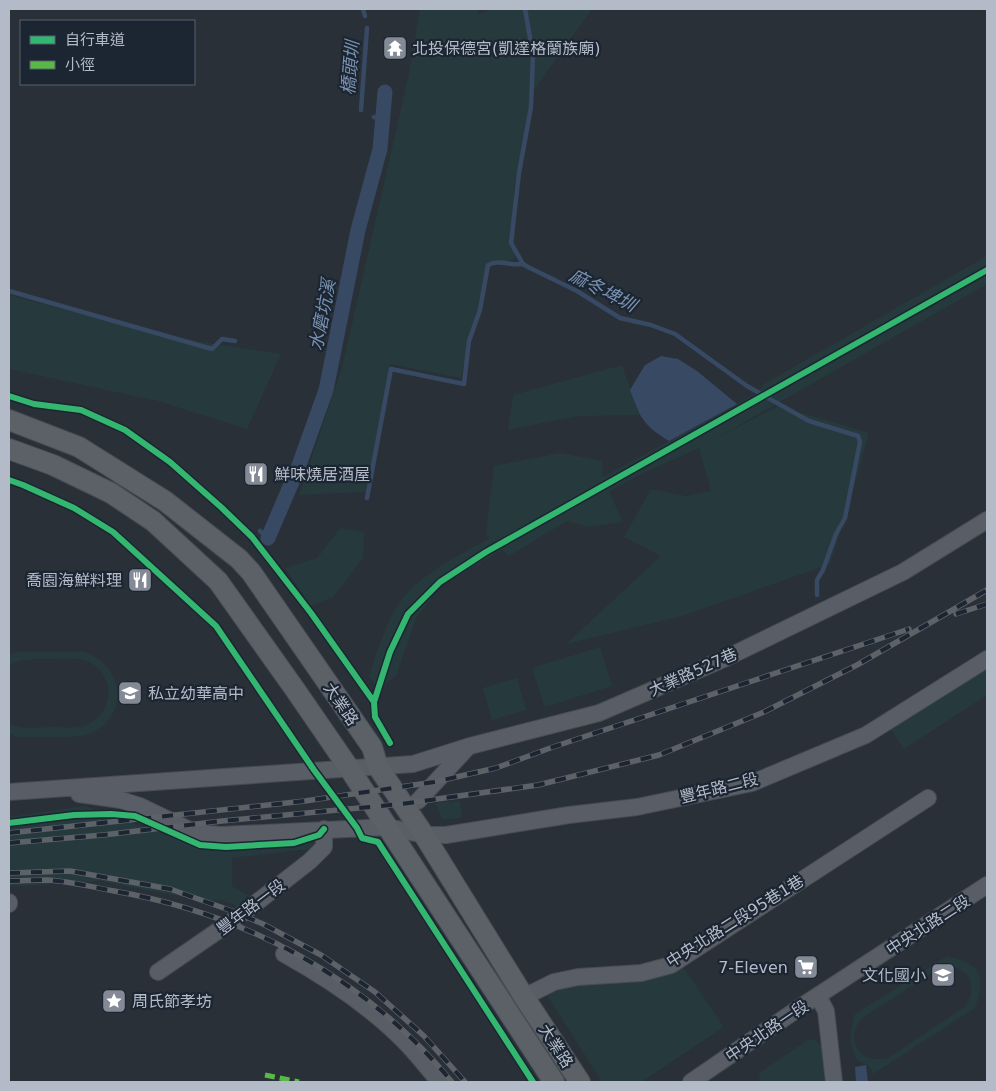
<svg xmlns="http://www.w3.org/2000/svg" width="996" height="1091" viewBox="0 0 996 1091" font-family="'DejaVu Sans','Noto Sans TC',sans-serif">
<style>
.green{fill:#263a3d;fill-rule:evenodd}
.water{fill:#374963}
.lines{fill:none;stroke-linecap:round;stroke-linejoin:round}
.stream{stroke:#374963;stroke-width:4.5}
.canal{stroke:#374963;stroke-width:15}
.minor-casing{stroke:#474c52;stroke-width:18}
.major-casing{stroke:#474c54;stroke-width:22}
.minor{stroke:#595d65;stroke-width:16}
.major{stroke:#5b6167;stroke-width:20}
.rail-casing{stroke:#5d6168;stroke-width:5.5}
.rail{stroke:#1c2532;stroke-width:4;stroke-dasharray:11;stroke-linecap:butt}
.quiet{stroke:#58b947;stroke-width:5;stroke-dasharray:10 5;stroke-linecap:butt}
.cycleway-casing{stroke:#1c2532;stroke-width:9}
.cycleway{stroke:#33b770;stroke-width:6}
.labels{text-anchor:middle;dominant-baseline:central;stroke-width:4.5;stroke-linejoin:round;paint-order:stroke}
.poi-label{font-size:16px;fill:#b3bbc8;stroke:#1c2532;text-anchor:start}
.street-label{font-size:16px;fill:#b3bbc8;stroke:#1c2532}
.water-label{font-size:18px;font-style:italic;fill:#7a92b1;stroke:#1c2532}
</style>
<rect width="100%" height="100%" fill="#293037"/>
<path class="green" d="M420 9H477V15L493 9H592L533 91 514 189 515 259 491 264 461 378 391 364 383 420 365 492 299 495 342 368 408 78Z
M987 256V284L715 439 778 406 869 433 850 501 830 564 682 616 566 644 661 556 624 537 651 489 686 496 711 491 699 448 639 475 609 492 623 522 588 527 567 521 509 556 502 550 441 586 416 618 396 676 378 689 369 676C377 652 387 619 402 599 424 572 460 555 490 538L486 534 494 466 560 453 602 461 603 477 757 393 764 384Z
M9 295 168 337 281 354 247 429 158 401 9 369Z
M622 365 639 415 578 416 508 430 513 395Z
M340 528 364 532 363 558 333 597 311 606 285 568 317 558Z
M600 647 612 686 545 707 532 668Z
M17 652H84C123 664 131 715 91 733 78 739 34 737 18 737L9 734V724C22 730 36 728 50 727 61 727 74 729 84 726 110 718 118 681 94 665 83 657 67 659 54 659 39 660 21 657 9 665V655Z
M987 665V695L904 749 890 728Z
M517 678 526 710 492 720 483 688Z
M460 801 462 818 443 820 435 803Z
M85 806 185 842 306 835 315 840 318 848 232 858V886L248 895 244 908 221 900 203 901 101 881 9 887V817Z
M947 956C981 965 987 974 975 1008L873 1074 870 1067 857 1060C849 1044 849 1031 855 1014ZM950 966C971 970 977 988 966 1006L888 1058C861 1065 844 1042 861 1019L938 969Z
M679 961 724 1027 641 1082H602L545 992Z
M809 1039 815 1040 822 1046 825 1082H762L758 1074Z"/>
<path class="water" d="M661 356 678 359 697 371 737 404 669 441C642 424 641 419 630 390L645 365Z
M866 1065 868 1082H856L855 1067Z"/>
<g class="lines">
<path class="stream" d="M363 9 365 16
M525 9 533 55 531 107 519 173 511 243 523 264 528 267 577 291 620 318 651 325 675 334 747 386 809 421 858 436 860 442 845 518 836 534 823 570 817 580V595
M361 110 367 28
M374 117 383 121
M9 291 212 349 222 339 235 341
M367 498 391 369 464 384 469 341 480 310 488 265C499 259 511 266 523 264
M260 531 268 538"/>
<path class="canal" d="M268 538 298 468 326 390 358 230 380 149 385 92"/>
<defs>
<path id="minor" d="M9 792 413 764 470 746 599 713 726 658 903 572 987 520
M79 794 121 800 140 806 196 833 221 835 388 827 424 835H446L569 815 637 807 752 783 866 735 987 659
M418 801 468 747
M9 904V902
M284 954C327 978 370 1006 405 1042 417 1054 428 1069 440 1082
M158 972 238 917 310 861 324 847V829
M818 996 826 1011 834 1082
M524 997 554 982 578 977 641 973 671 965 928 798
M691 1082 802 1006 987 885"/>
<path id="major" d="M9 420 79 447 165 501 239 559 251 572 372 747 378 767 424 835 524 997 580 1082
M9 449 53 465 111 493 153 521 218 581 294 688 349 768 554 1082"/>
</defs>
<use href="#minor" class="minor-casing"/>
<use href="#major" class="major-casing"/>
<use href="#minor" class="minor"/>
<use href="#major" class="major"/>
<defs>
<path id="rail" d="M956 614 987 604
M9 833 305 801 434 782 496 768 553 747 909 629
M9 843 103 835 222 821 401 804 538 785 659 755 764 712 857 665 987 590
M9 873 70 871 170 889 232 911 263 924 321 955 375 992 424 1036 465 1082
M9 881C21 881 34 880 47 880 69 881 92 887 114 891 246 914 366 978 452 1082"/>
</defs>
<use href="#rail" class="rail-casing"/>
<use href="#rail" class="rail"/>
<path class="quiet" d="M265 1075 299 1082"/>
<defs>
<path id="cycleway" d="M9 396 34 404 81 410 125 430 170 462 222 508 252 537 311 613 374 702 375 717 390 743
M9 480 23 485 74 508 113 532 216 626 314 770 357 828 362 838 378 842 533 1082
M374 702 390 652 408 614 440 582 486 552 987 270
M9 823 74 815 111 814 135 816 200 845 226 847 294 843 319 835 324 829"/>
</defs>
<use href="#cycleway" class="cycleway-casing"/>
<use href="#cycleway" class="cycleway"/>
</g>
<defs>
<symbol id="temple-square" viewBox="-11 -11 22 22"><rect x="-9" y="-9" width="18" height="18" rx="4" fill="#838a95" stroke="#1c2532"/><path d="M0-6L5-2H3V0L6.5 2.5H4V6H1.5V3h-3V6H-4V2.5H-6.5L-3 0V-2H-5Z" fill="#fff"/></symbol>
<symbol id="restaurant-square" viewBox="-11 -11 22 22"><rect x="-9" y="-9" width="18" height="18" rx="4" fill="#838a95" stroke="#1c2532"/><path d="M-5-6h1v4h1v-4h1v4h1v-4h1v5L-1.5 .5V6h-2V.5L-5-1ZM5-6V6H3V1.5H1.5Q1.5-4 5-6Z" fill="#fff"/></symbol>
<symbol id="school-square" viewBox="-11 -11 22 22"><rect x="-9" y="-9" width="18" height="18" rx="4" fill="#838a95" stroke="#1c2532"/><path d="M0-5L7-2L0 1L-7-2ZM-4 1L0 2.5L4 1V4Q0 6-4 4Z" fill="#fff"/></symbol>
<symbol id="supermarket-square" viewBox="-11 -11 22 22"><rect x="-9" y="-9" width="18" height="18" rx="4" fill="#838a95" stroke="#1c2532"/><path d="M-6-5.5h2.5l.6 2H6L4.5 2H-2.5L-4.4-4H-6ZM-1.5 3.2a1.3 1.3 0 1 0 .1 0ZM3 3.2a1.3 1.3 0 1 0 .1 0Z" fill="#fff"/></symbol>
<symbol id="sight-square" viewBox="-11 -11 22 22"><rect x="-9" y="-9" width="18" height="18" rx="4" fill="#838a95" stroke="#1c2532"/><path d="M0-6L1.8-2.2L6-1.7L2.9 1.2L3.7 5.4L0 3.3L-3.7 5.4L-2.9 1.2L-6-1.7L-1.8-2.2Z" fill="#fff"/></symbol>
</defs>
<g fill-rule="evenodd">
<use href="#temple-square" x="381" y="34" width="28" height="28"/>
<use href="#restaurant-square" x="242" y="460" width="28" height="28"/>
<use href="#restaurant-square" x="126" y="566" width="28" height="28"/>
<use href="#school-square" x="116" y="679" width="28" height="28"/>
<use href="#supermarket-square" x="792" y="953" width="28" height="28"/>
<use href="#school-square" x="929" y="961" width="28" height="28"/>
<use href="#sight-square" x="100" y="987" width="28" height="28"/>
</g>
<g class="labels">
<g class="poi-label">
<text x="412" y="48">北投保德宮(凱達格蘭族廟)</text>
<text x="274" y="474">鮮味燒居酒屋</text>
<text x="122" y="580" text-anchor="end">喬園海鮮料理</text>
<text x="148" y="693">私立幼華高中</text>
<text x="788" y="967" text-anchor="end">7-Eleven</text>
<text x="926" y="975" text-anchor="end">文化國小</text>
<text x="132" y="1001">周氏節孝坊</text>
</g>
<g class="street-label">
<text transform="translate(693 672) rotate(-24)">大業路527巷</text>
<text transform="translate(341 704) rotate(56)">大業路</text>
<text transform="translate(719 788) rotate(-14)">豐年路二段</text>
<text transform="translate(251 907) rotate(-37)">豐年路一段</text>
<text transform="translate(735 921) rotate(-32)">中央北路二段95巷1巷</text>
<text transform="translate(928 925) rotate(-33)">中央北路二段</text>
<text transform="translate(767 1031) rotate(-34)">中央北路一段</text>
<text transform="translate(556 1046) rotate(57)">大業路</text>
</g>
<g class="water-label">
<text transform="translate(350 68) rotate(-85)">橋頭圳</text>
<text transform="translate(603 290) rotate(27)">麻冬埤圳</text>
<text transform="translate(322 315) rotate(-79)">水磨坑溪</text>
</g>
</g>
<rect width="996" height="1091" fill="none" stroke="#b3bbc8" stroke-width="20"/>
<rect x="20" y="20" width="175" height="65" fill="#1c2532" stroke="#58616e"/>
<rect x="30" y="36" width="25" height="8" fill="#33b770" stroke="#58616e"/>
<text x="65" y="45" font-size="15" fill="#b3bbc8">自行車道</text>
<rect x="30" y="61" width="25" height="8" fill="#58b947" stroke="#58616e"/>
<text x="65" y="70" font-size="15" fill="#b3bbc8">小徑</text>
</svg>
